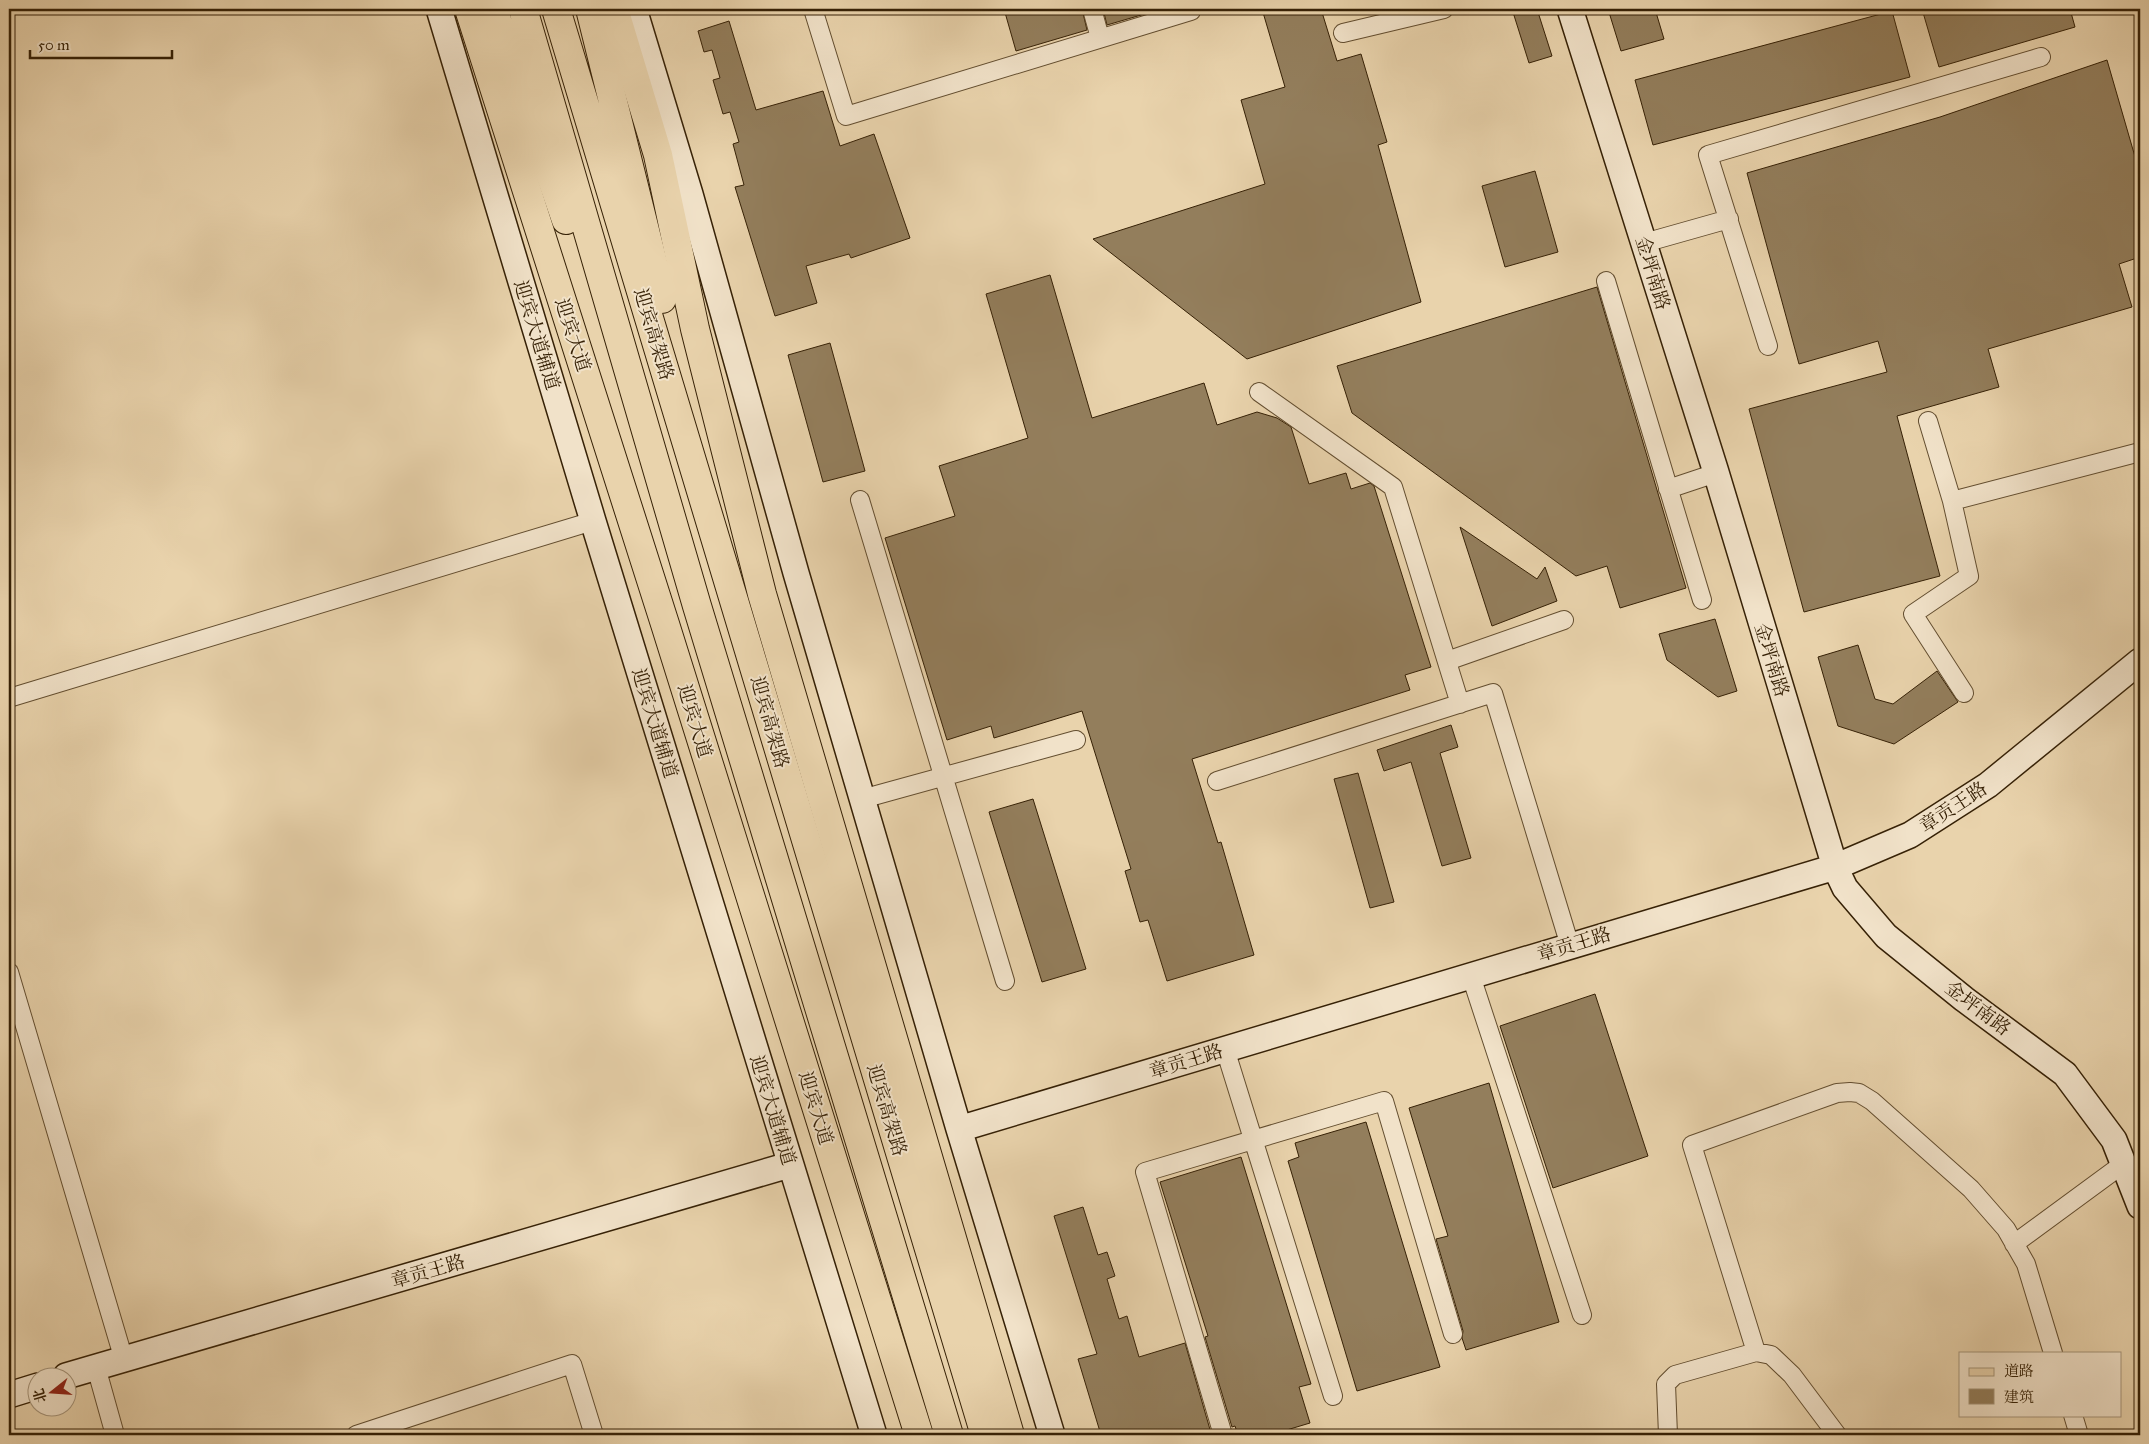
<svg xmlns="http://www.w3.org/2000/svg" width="2149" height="1444" viewBox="0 0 2149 1444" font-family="'IM FELL Great Primer','Noto Serif SC',serif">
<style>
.building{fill:#937e5c;stroke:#362106}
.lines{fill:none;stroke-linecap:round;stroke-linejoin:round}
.street-casing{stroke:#634e30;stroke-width:20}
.secondary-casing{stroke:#362106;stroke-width:28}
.primary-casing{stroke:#362106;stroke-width:30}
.highway-casing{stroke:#362106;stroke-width:30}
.street{stroke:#f1e2c9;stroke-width:18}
.secondary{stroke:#f1e2c9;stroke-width:25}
.primary{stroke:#e9d3ac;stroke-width:28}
.highway{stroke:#e9d3ac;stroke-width:28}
.labels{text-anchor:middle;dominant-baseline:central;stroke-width:4;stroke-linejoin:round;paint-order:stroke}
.street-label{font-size:19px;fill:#362106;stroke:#f1e2c9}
</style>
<rect width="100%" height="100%" fill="#e9d3ac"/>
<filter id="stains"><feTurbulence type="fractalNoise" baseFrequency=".004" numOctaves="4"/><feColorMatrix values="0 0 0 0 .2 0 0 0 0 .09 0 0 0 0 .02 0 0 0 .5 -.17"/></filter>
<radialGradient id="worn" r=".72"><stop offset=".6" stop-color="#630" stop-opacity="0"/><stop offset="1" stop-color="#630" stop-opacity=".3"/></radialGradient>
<path class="building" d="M1004 9H1082L1087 30 1016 51Z
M1103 9H1147L1148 13 1107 25Z
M1262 9H1321L1337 61 1361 54 1387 142 1378 145 1421 302 1247 359 1093 239 1265 184 1241 100 1285 87Z
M1512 9H1537L1552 56 1529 63Z
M1608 9H1655L1664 39 1621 51Z
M1922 9H2070L2075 27 1939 67Z
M1892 11 1910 77 1653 145 1635 80Z
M729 21 756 110 823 91 840 146 874 134 910 238 851 258 849 254 806 266 817 303 775 316 735 187 744 185 733 144 739 142 730 112 723 114 713 80 720 78 712 50 704 52 698 31Z
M2107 60 2140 174V257L2119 264 2132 307 1988 349 1999 387 1897 416 1940 576 1804 612 1749 409 1887 372 1878 341 1799 364 1747 173 1940 117Z
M1535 171 1558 252 1505 267 1482 186Z
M1050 275 1092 418 1204 383 1217 425 1257 412 1277 418 1291 427 1309 484 1346 473 1351 489 1370 483 1374 486 1431 667 1405 675 1410 690 1192 759 1218 843 1221 842 1254 955 1167 981 1148 920 1140 922 1125 871 1131 869 1082 711 994 738 991 726 947 740 885 538 955 516 939 466 1028 438 986 294Z
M1597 287 1686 588 1620 608 1607 566 1576 576 1352 413 1337 366Z
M830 343 865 471 823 482 788 355Z
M1460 527 1537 579 1545 567 1557 601 1492 626Z
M1715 619 1737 691 1718 697 1667 660 1659 634Z
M1858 645 1875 699 1893 704 1937 671 1958 702 1894 744 1838 726 1818 657Z
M1451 725 1458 747 1440 753 1471 858 1442 866 1411 762 1384 771 1377 750Z
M1358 773 1394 902 1370 908 1334 779Z
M1033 799 1086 969 1042 982 989 812Z
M1595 994 1648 1156 1553 1188 1500 1026Z
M1489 1083 1559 1322 1466 1350 1462 1338 1463 1331 1436 1239 1448 1236 1409 1108Z
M1366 1122 1440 1367 1357 1391 1288 1161 1299 1157 1295 1143Z
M1241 1157 1311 1384 1299 1387 1310 1423 1270 1435H1238L1235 1426 1232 1427 1205 1337 1208 1336 1160 1182Z
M1083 1207 1098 1255 1107 1252 1115 1276 1107 1279 1119 1319 1127 1316 1139 1357 1185 1343 1211 1433 1203 1435H1101L1078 1359 1097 1354 1054 1216Z"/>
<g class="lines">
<defs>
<path id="street" d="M813 9 846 116 1191 11V9
M1092 9 1100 38
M1343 33 1444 9
M1644 243 1729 219
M1606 281 1702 600
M1768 346 1708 155 2041 57
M1259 392 1393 487 1460 704
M1928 421 1952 501 1969 576 1913 614 1964 693
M1668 489 1716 473
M860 500 1005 981
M1952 501 2140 452
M1447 661 1564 620
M9 698 593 521
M1217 781 1493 693 1570 946
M862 799 1076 740
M9 972 124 1360
M1471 976 1582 1315
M1225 1049 1333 1396
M2014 1244 2123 1164
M1756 1352 1692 1145 1837 1093 1850 1092 1859 1093 1872 1101 1971 1189 2006 1229 2026 1264 2053 1353
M96 1367 115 1435
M2073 1415 2079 1435
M356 1435 572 1364 594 1435
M1223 1435 1145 1172 1384 1101 1453 1334
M1668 1435 1666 1384 1675 1375 1756 1352 1771 1355 1792 1375 1837 1435"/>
<path id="secondary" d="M439 9 593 521 874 1435
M634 9 690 194 796 573 959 1129 1052 1435
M1570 9 1715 469 1835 867 1845 888 1886 936 1964 999 2065 1074 2114 1140 2140 1206
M959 1129 1835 867 1910 835 1988 785 2140 661
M66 1376 789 1165
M9 1395 38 1386"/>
<path id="primary" d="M469 9 665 624 919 1435
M614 9 658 155 695 329 762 594 1010 1435"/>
<path id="highway" d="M493 9 566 220
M523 9 697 606 949 1435
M556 9 985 1435
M590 9 662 299"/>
</defs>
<use href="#street" class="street-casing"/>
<use href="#secondary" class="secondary-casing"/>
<use href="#primary" class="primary-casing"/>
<use href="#highway" class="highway-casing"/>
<use href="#street" class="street"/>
<use href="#secondary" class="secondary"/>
<use href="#primary" class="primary"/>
<use href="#highway" class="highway"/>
</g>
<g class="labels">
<g class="street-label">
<text transform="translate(1653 273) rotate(73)">金坪南路</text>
<text transform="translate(654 334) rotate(73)">迎宾高架路</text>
<text transform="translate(537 335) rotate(73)">迎宾大道辅道</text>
<text transform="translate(573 335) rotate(72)">迎宾大道</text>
<text transform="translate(1772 660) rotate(73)">金坪南路</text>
<text transform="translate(695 721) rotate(73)">迎宾大道</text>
<text transform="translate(770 722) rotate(74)">迎宾高架路</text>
<text transform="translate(655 723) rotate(73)">迎宾大道辅道</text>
<text transform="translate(1953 807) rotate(-33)">章贡王路</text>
<text transform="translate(1574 944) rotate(-17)">章贡王路</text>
<text transform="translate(1978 1008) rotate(37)">金坪南路</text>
<text transform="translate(1186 1061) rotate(-17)">章贡王路</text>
<text transform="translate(816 1108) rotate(73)">迎宾大道</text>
<text transform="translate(773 1110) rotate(73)">迎宾大道辅道</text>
<text transform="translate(887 1110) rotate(73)">迎宾高架路</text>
<text transform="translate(428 1271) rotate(-16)">章贡王路</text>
</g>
</g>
<rect width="2149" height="1444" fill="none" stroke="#e9d3ac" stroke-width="30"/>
<rect x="10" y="10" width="2129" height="1424" fill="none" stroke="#362106" stroke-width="2.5"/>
<rect x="15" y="15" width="2119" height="1414" fill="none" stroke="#362106"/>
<rect x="1959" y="1352" width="162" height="65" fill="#f1e2c9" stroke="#a6957b"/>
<rect x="1969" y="1368" width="25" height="8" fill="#e9d3ac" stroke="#a6957b"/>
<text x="2004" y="1376" font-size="15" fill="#362106">道路</text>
<rect x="1969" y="1389" width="25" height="15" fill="#937e5c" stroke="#a6957b"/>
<text x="2004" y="1402" font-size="15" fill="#362106">建筑</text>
<g transform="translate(52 1392) rotate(253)"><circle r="24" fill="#f1e2c9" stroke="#a6957b"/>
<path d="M0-4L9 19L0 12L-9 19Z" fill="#8f2418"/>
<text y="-8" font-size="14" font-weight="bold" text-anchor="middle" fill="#362106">北</text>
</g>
<path d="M30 50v8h142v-8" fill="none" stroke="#362106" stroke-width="2.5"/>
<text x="38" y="50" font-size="15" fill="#362106" stroke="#f1e2c9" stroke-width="4" paint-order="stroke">50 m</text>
<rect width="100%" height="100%" filter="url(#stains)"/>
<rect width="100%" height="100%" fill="url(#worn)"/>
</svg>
